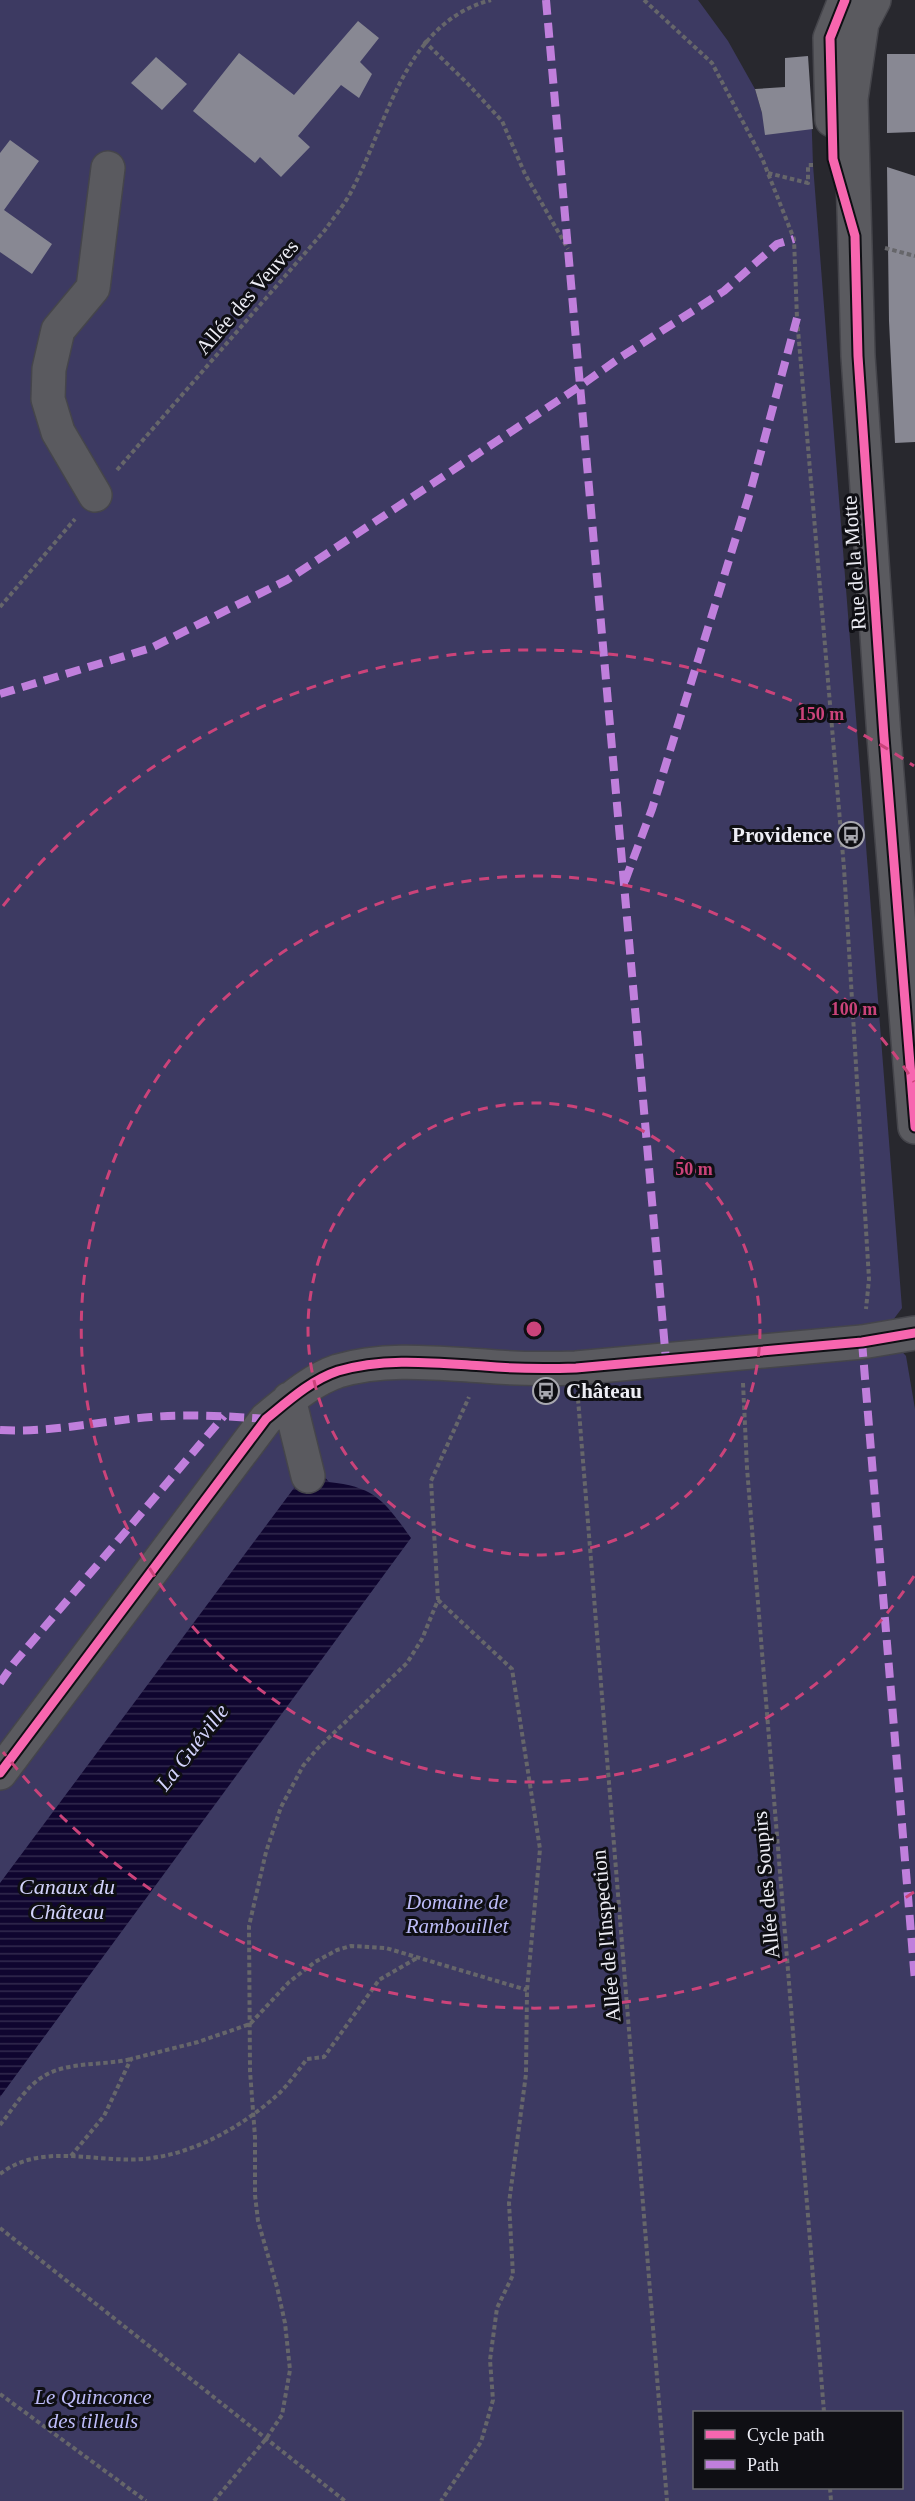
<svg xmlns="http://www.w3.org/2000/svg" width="915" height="2501" viewBox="0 0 915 2501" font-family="'Times New Roman',serif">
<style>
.park{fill:#3d3a62;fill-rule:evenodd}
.water{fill:url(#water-rules)}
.building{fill:#888893}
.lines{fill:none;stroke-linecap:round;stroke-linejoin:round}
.minor-casing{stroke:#45454b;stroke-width:36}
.path{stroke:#66666a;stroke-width:4;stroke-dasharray:4.5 3;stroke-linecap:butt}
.minor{stroke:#5a5a5f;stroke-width:33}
.quiet{stroke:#c07fdc;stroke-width:8;stroke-dasharray:15 8;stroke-linecap:butt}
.cycleway-casing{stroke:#0f0f14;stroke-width:13}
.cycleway{stroke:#f766af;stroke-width:9}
.ring{fill:none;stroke:#cb437a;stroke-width:3;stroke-dasharray:10 8}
.labels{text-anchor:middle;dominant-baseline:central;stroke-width:6;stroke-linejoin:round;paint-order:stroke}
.street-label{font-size:21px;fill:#ededf5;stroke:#0f0f14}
.poi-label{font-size:21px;font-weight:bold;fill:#ededf5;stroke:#0f0f14;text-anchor:end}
.park-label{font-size:21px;font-style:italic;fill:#bdbcf8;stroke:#0f0f14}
.water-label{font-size:22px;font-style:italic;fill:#d3d3fc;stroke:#0f0f14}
.centre{fill:#cb437a;stroke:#0f0f14;stroke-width:3}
.ring-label{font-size:18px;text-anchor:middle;font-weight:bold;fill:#cb437a;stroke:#0f0f14;stroke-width:6;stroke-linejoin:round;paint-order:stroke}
</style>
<defs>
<pattern id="water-rules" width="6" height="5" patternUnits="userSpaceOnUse" patternTransform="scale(1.5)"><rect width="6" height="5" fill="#0f052f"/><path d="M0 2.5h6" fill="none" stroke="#322a4e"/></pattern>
</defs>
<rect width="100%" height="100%" fill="#28282e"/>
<path class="park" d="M0 0H698L728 41 755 89 762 113 811 105 813 165 902 1308 893 1320 892 1335 896 1345 906 1356 915 1409V2501H0ZM694 2412H902V2488H694Z"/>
<path class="water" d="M321 1473 329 1482C376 1487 385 1502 411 1538L0 2097V1883L294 1488 293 1480Z"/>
<path class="building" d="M358 21 379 38 360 62 372 74 359 98 341 85 298 136 310 147 281 177 260 157 255 163 193 111 239 53 294 95Z
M887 54H915V132L887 133Z
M808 56 813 129 765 135 762 113 755 89 785 87V58Z
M156 57 187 84 162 110 131 83Z
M10 140 39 161 4 210 52 244 32 274 0 252V153Z
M887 167 915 176V442L895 443 889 321Z"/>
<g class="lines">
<defs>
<path id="minor" d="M874 0 862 23 851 99 858 356 884 737 915 1127
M832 120 830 38 845 0
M95 495 58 432 48 399 49 369 58 330 93 288 108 168
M289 1399 308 1476
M0 1773 266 1419C288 1401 311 1380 338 1371 385 1357 436 1363 484 1366 515 1369 545 1369 576 1368L862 1342 915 1333"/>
</defs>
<use href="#minor" class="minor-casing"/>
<path class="path" d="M644 0 712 63 762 158 794 239 797 318 844 868 869 1279 866 1309
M424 41 467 83 502 121 525 174 568 249
M768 173 808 183V165H813
M885 248 915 256
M117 470 325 230C334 217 346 203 353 188 389 119 405 23 491 0
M0 607 75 519
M743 1383 747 1468 824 2412
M578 1399 667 2501
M438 1600 512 1669 540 1849 527 1990 526 2074 509 2203 513 2275 497 2308 490 2360 493 2400 481 2442 441 2501
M0 2125C13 2109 26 2086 44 2076 69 2061 103 2066 131 2059
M71 2156 104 2116 131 2059 198 2042 250 2024 289 1982 315 1962 337 1950 351 1946 386 1948 527 1990
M0 2174C41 2142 95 2163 143 2159 191 2155 238 2129 274 2098 287 2087 297 2072 307 2059L324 2057 379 1980 417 1958
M0 2228 345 2501
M0 2394 146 2501
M830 2488 831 2501
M214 2501 266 2439 282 2415 290 2370 285 2323 277 2287 258 2221 255 2195V2137L250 2071 249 1926 266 1852 281 1807 303 1766 317 1749 407 1663 422 1639 438 1600 431 1481 469 1397"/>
<use href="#minor" class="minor"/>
<path class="quiet" d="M546 0 666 1360
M0 694 151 648 287 580 580 386 621 357 724 291 777 244 794 239
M625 881 652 809 751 489 797 318
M862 1342 915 1981
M0 1430C50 1433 101 1421 151 1417 190 1414 227 1416 266 1419
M0 1683 14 1663 224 1416"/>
<defs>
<path id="cycleway" d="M845 0 830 38 833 159 855 236 858 356 884 737 915 1127
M0 1773 266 1419C288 1401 311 1380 338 1371 385 1357 436 1363 484 1366 515 1369 545 1369 576 1368L862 1342 915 1333"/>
</defs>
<use href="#cycleway" class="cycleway-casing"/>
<use href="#cycleway" class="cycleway"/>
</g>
<g class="ring">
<circle cx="534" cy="1329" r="226"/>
<path d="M914 1576A453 453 0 1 1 914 1082"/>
<path d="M914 1892A679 679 0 0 1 3 1752M3 906A679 679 0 0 1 914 766"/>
</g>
<defs>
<symbol id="bus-ring" viewBox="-11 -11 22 22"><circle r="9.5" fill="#0f0f14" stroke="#a8a8af" stroke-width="1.5"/><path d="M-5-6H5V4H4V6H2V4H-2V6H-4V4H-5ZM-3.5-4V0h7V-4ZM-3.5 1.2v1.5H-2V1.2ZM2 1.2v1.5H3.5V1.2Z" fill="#a8a8af"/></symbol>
</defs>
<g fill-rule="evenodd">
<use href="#bus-ring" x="836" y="820" width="30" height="30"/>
<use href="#bus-ring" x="531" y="1376" width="30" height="30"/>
</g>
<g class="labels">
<g class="street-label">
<text transform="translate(247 297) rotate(-49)">Allée des Veuves</text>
<text transform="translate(854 563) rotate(-94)">Rue de la Motte</text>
<text transform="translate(766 1885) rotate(-95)">Allée des Soupirs</text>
<text transform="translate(606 1936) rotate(-95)">Allée de l'Inspection</text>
</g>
<g class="poi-label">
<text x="832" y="835">Providence</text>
<text x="566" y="1391" text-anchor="start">Château</text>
</g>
<g class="park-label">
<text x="457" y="1902">Domaine de<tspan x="457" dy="24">Rambouillet</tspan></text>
<text x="93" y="2397">Le Quinconce<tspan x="93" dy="24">des tilleuls</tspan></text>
</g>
<g class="water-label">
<text transform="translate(192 1747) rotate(-52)">La Guéville</text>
<text x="67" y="1886">Canaux du<tspan x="67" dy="25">Château</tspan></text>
</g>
</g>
<circle cx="534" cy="1329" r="9" class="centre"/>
<g class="ring-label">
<text x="821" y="720">150 m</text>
<text x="854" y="1015">100 m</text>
<text x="694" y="1175">50 m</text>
</g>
<rect x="693" y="2411" width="210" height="78" fill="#0f0f14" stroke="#68686e" stroke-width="1.5"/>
<rect x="705" y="2430" width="30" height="9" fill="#f766af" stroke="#68686e" stroke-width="1.5"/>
<text x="747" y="2441" font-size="18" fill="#ededf5">Cycle path</text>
<rect x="705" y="2460" width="30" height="9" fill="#c07fdc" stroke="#68686e" stroke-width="1.5"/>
<text x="747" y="2471" font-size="18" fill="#ededf5">Path</text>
</svg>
